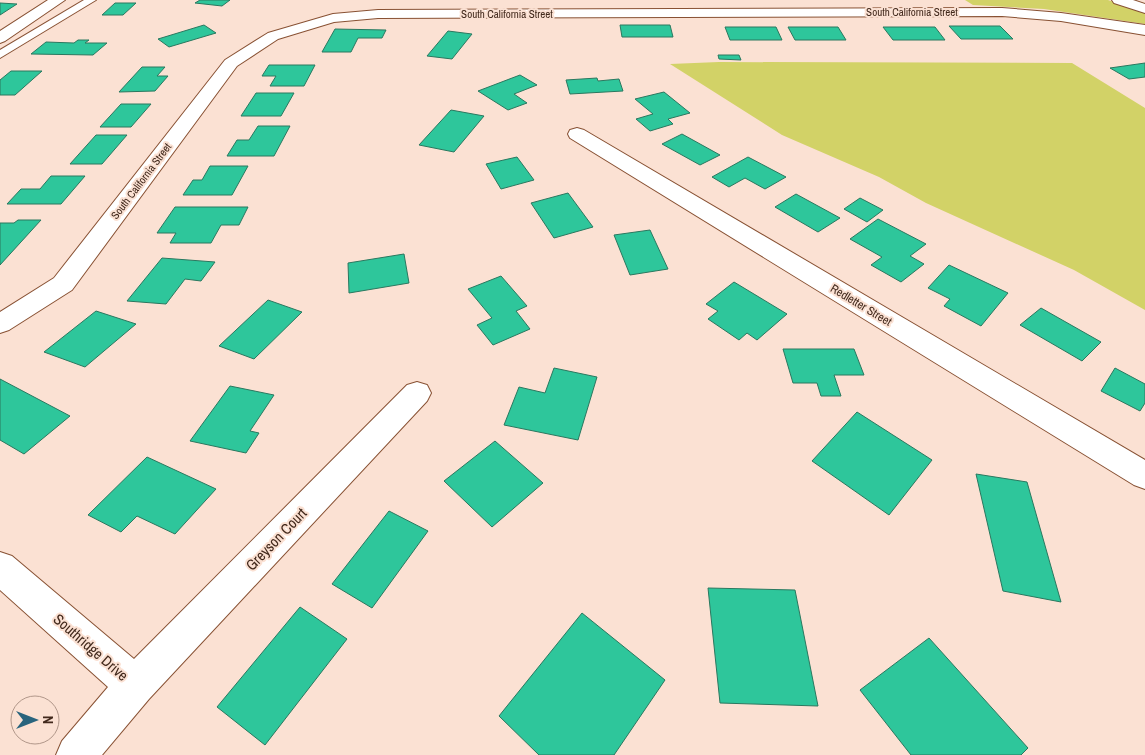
<svg xmlns="http://www.w3.org/2000/svg" width="1145" height="755" viewBox="0 0 1145 755" font-family="'Archivo Narrow',sans-serif">
<style>
.green{fill:#d2d267}
.building{fill:#2ec69b;stroke:#2a785f}
.lines{fill:none;stroke-linecap:round;stroke-linejoin:round}
.service-casing{stroke:#885133;stroke-width:2}
.minor-casing{stroke:#885133;stroke-width:2}
.service{fill:#fff;fill-rule:evenodd}
.minor{fill:#fff;fill-rule:evenodd}
.labels{text-anchor:middle;dominant-baseline:central;stroke-width:4;stroke-linejoin:round;paint-order:stroke}
.far-street-label{font-size:11px;fill:#42291c;stroke:#fbe1d3}
.street-label{font-size:12px;fill:#42291c;stroke:#fbe1d3}
.near-street-label{font-size:15px;fill:#42291c;stroke:#fbe1d3}
</style>
<rect width="100%" height="100%" fill="#fbe1d3"/>
<path class="green" d="M965 0H1108L1145 13V24L1044 9 973 5Z
M719 62 1072 63 1145 108V310L1074 270 926 203 879 177 782 135 670 64Z"/>
<path class="building" d="M200 0H230L222 6 195 3Z
M0 3 17 4 0 15Z
M115 3H136L123 15H102Z
M204 25 216 33 169 47 158 39Z
M620 25H670L673 37H622Z
M949 26H1000L1013 39H961Z
M725 27H776L782 40H730Z
M788 27H838L846 40H795Z
M883 27H935L945 40H893Z
M335 29 386 30 382 38H358L351 52H322Z
M448 31 472 34 452 59 427 56Z
M78 40H89L85 43H107L93 55 31 54 46 42 74 43Z
M718 55H739L741 60 719 59Z
M1145 63V77L1129 79 1110 68Z
M269 65H315L304 86H270L276 76H262Z
M142 67H165L157 76H168L155 91 119 92Z
M11 71H42L15 95H0V80Z
M520 75 537 85 514 94 527 103 508 110 478 91Z
M597 78 598 81 619 79 623 91 570 94 566 80Z
M664 92 690 113 668 119 673 124 650 131 636 119 653 114 635 99Z
M256 93H294L281 116H241Z
M121 104H151L131 127H100Z
M451 110 484 116 454 152 419 145Z
M258 126H290L274 156H227L237 140H249Z
M682 134 720 155 700 165 662 144Z
M96 135H127L102 164H70Z
M517 157 534 180 501 189 486 164Z
M748 157 786 177 765 189 745 178 729 187 712 177Z
M210 166H248L232 195H183L193 180H202Z
M51 176H85L61 204H7L21 189H40Z
M568 193 593 227 554 238 531 203Z
M796 194 840 218 818 232 775 207Z
M860 198 883 210 867 222 844 209Z
M175 207H248L239 225H221L211 243H170L176 233H157Z
M878 219 926 244 910 256 924 264 901 282 871 265 882 257 850 239Z
M18 220H41L0 265V223H14Z
M650 230 668 269 630 275 614 235Z
M404 254 409 283 349 293 348 263Z
M162 258 215 262 201 281 185 279 166 304 127 301Z
M949 265 1008 293 981 326 944 306 950 299 928 288Z
M501 276 527 306 516 311 530 329 493 345 477 325 492 318 468 289Z
M734 282 787 314 757 340 747 333 739 340 708 319 718 311 706 304Z
M268 300 302 312 254 359 219 346Z
M1041 308 1101 342 1082 361 1020 325Z
M96 311 136 324 85 367 44 352Z
M783 349H854L864 375H834L841 396H821L817 383H793Z
M554 368 597 377 578 440 504 425 519 387 545 393Z
M1115 368 1145 384V403L1140 411 1101 391Z
M0 379 70 416 24 454 0 440Z
M230 386 274 395 250 431 259 433 246 453 190 441Z
M857 412 932 460 889 515 812 461Z
M495 441 543 483 492 527 444 481Z
M147 457 216 489 175 534 137 516 121 532 88 515Z
M976 474 1027 482 1061 602 1003 591Z
M389 511 428 531 372 608 332 584Z
M708 588 795 590 818 706 720 703Z
M300 607 347 639 265 745 217 707Z
M582 613 665 680 614 755H539L499 716Z
M929 638 1028 748 1021 755H911L860 690Z"/>
<g class="lines">
<defs>
<path id="service" d="M84 0H96L0 58V50Z"/>
<path id="minor" d="M48 0H65L5 41 0 43V31Z
M1112 0H1133L1145 4V13L1114 3Z
M1002 8 1061 13 1145 25V35L1061 21 1002 16 378 18 334 22 278 39 237 66 72 290 9 330 0 333V312L54 278 225 60 268 33 333 14 378 10Z
M577 128 584 130 1145 460V489L1134 485 570 138 568 134 570 130Z
M417 382 427 385 431 393 427 401 149 699 102 755H56L62 741 108 687 0 590V552L12 556 134 659 407 385Z"/>
</defs>
<use href="#service" class="service-casing"/>
<use href="#minor" class="minor-casing"/>
<use href="#service" class="service"/>
<use href="#minor" class="minor"/>
</g>
<g class="labels">
<g class="far-street-label">
<text x="912" y="12">South California Street</text>
<text x="507" y="14">South California Street</text>
<text transform="translate(141 181) rotate(-53)">South California Street</text>
</g>
<g class="street-label">
<text transform="translate(861 305) rotate(31)">Redletter Street</text>
</g>
<g class="near-street-label">
<text transform="translate(276 539) rotate(-46)">Greyson Court</text>
<text transform="translate(91 647) rotate(41)">Southridge Drive</text>
</g>
</g>
<g transform="translate(35 720) rotate(90)"><circle r="24" fill="#fbe1d3" stroke="#b1978a"/>
<path d="M0-4L9 19L0 12L-9 19Z" fill="#29647d"/>
<text y="-8" font-size="14" font-weight="bold" text-anchor="middle" fill="#42291c">N</text>
</g>
</svg>
